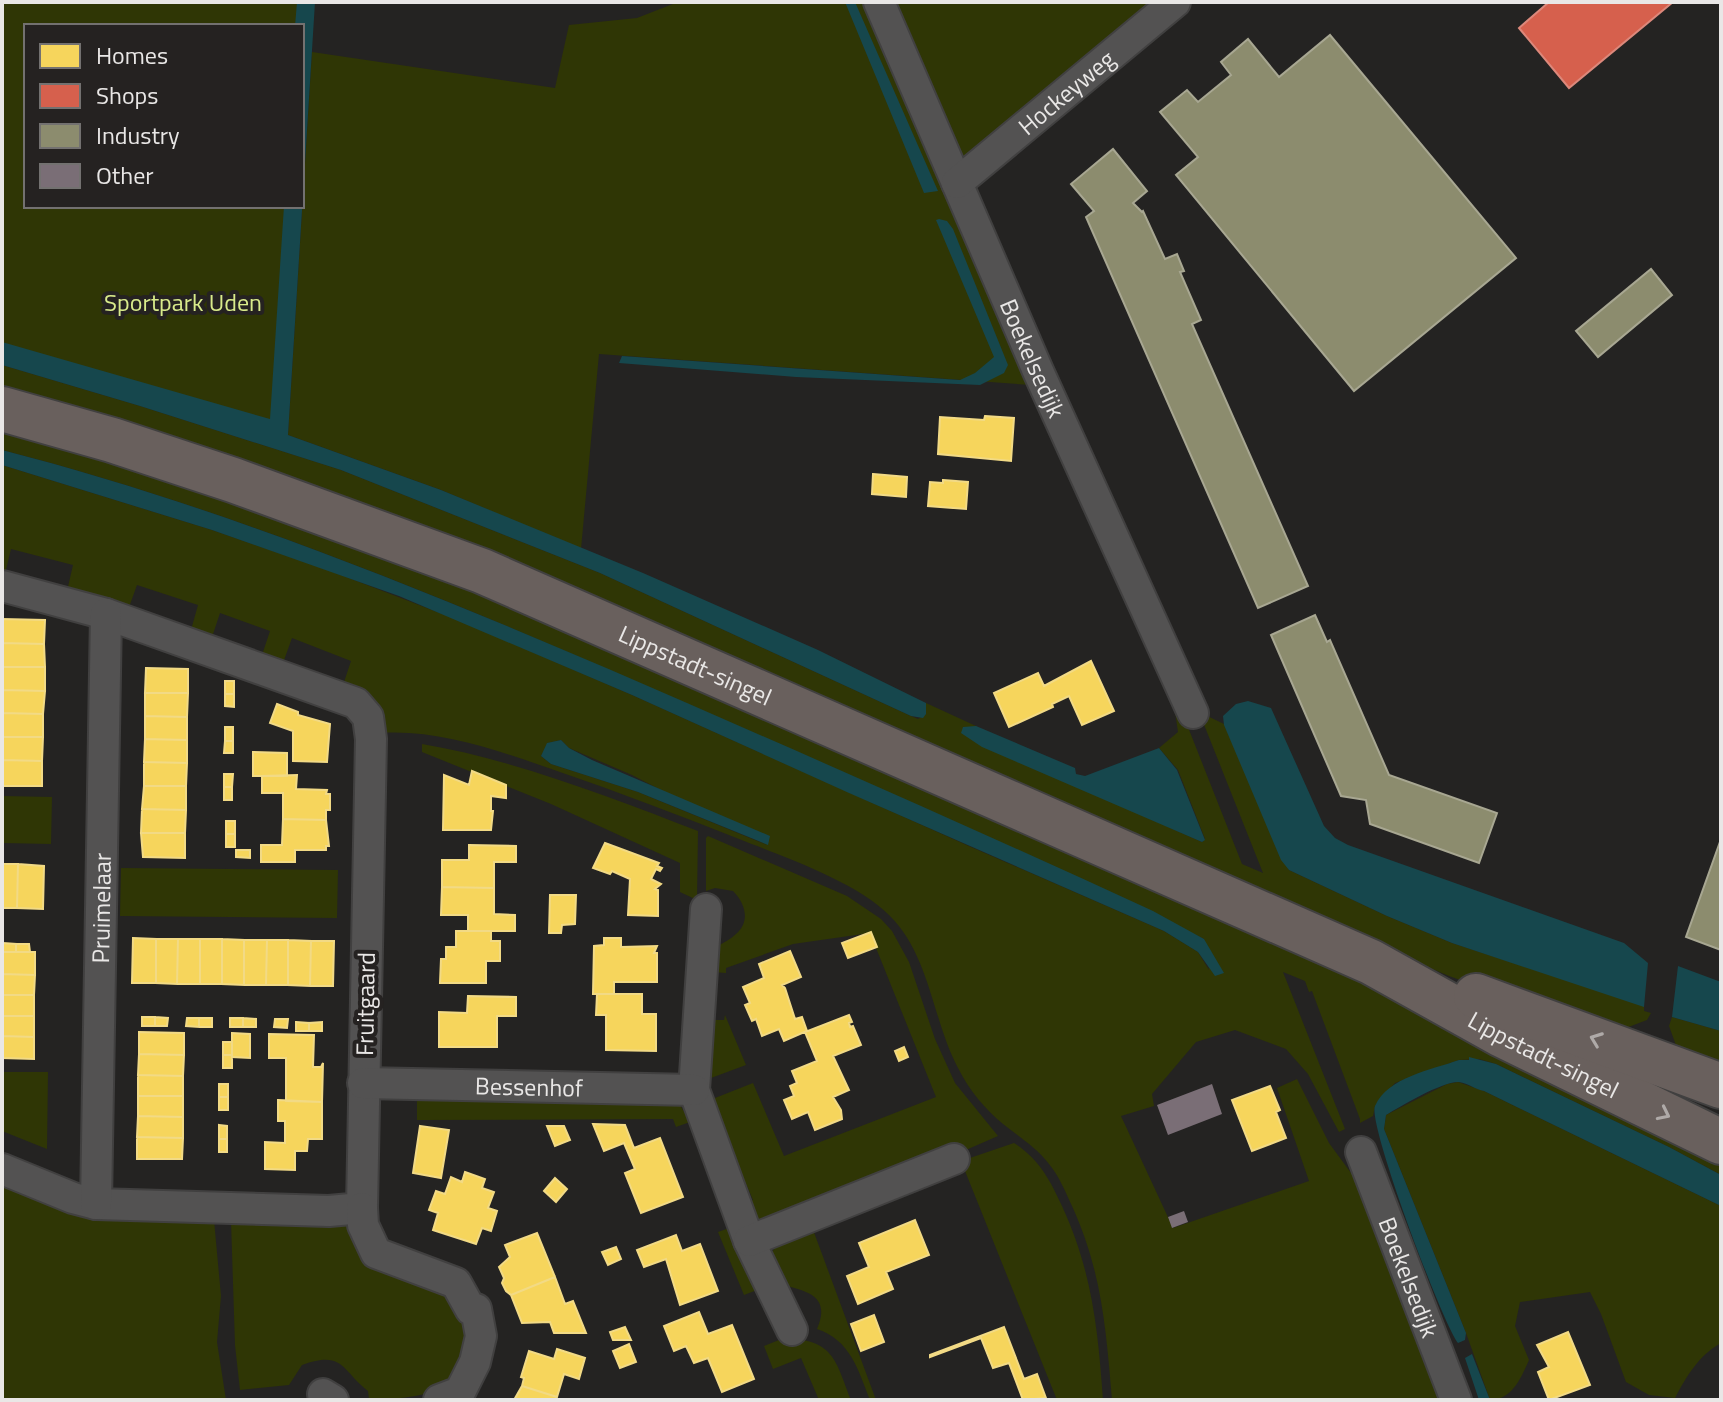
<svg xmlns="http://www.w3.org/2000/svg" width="1723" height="1402" viewBox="0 0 1723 1402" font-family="'Titillium Web',sans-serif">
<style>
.green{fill:#2f3605;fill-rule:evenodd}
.water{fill:#16474d}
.homes{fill:#f6d55c;stroke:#f2da85;stroke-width:2}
.shops{fill:#d6604d;stroke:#dc887b;stroke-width:2}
.industry{fill:#8c8c6e;stroke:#a8a792;stroke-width:2}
.building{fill:#7a6e76}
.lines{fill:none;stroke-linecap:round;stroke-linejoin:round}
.minor-casing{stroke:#414040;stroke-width:34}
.primary-casing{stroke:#414040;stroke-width:48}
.minor{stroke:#535252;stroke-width:30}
.primary{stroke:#69605d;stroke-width:44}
.oneway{stroke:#afaaa8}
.labels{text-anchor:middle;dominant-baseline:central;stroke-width:8;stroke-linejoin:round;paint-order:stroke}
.street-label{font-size:24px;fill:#e9e7e6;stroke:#252221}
.park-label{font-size:24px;fill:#d9eb8b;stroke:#252221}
</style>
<rect width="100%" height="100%" fill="#242322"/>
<path class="green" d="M2 2H304L302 26H26V206H289L273 424 2 355Z
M678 2H867L1031 385 599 354 581 549 441 490 288 435 312 52 555 88 569 25 637 18Z
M888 2H1158L962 167Z
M2 365 140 406 341 470 600 573 911 716 918 719 926 714V703L976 726 1067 782 1202 842 1205 839 1178 770 1159 748 1178 732 1171 684 1242 864 1263 873 1199 712 1224 724 1289 870 1387 916 1452 943 1644 1005V1011L1651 1013 1647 1020 1610 1034 1449 976 1147 847 2 392Z
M2 426 395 554 1430 1012 1721 1151V1175L1669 1147 1496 1064 1479 1059 1459 1060 1395 1083 1375 1106 1373 1116 1360 1123V1119L1312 991 1309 992 1305 981 1283 972 1345 1129 1339 1132 1308 1074 1286 1049 1235 1030 1196 1042 1152 1094 1154 1106 1121 1116 1173 1228 1309 1181 1277 1088 1297 1079 1329 1143 1376 1207 1439 1392V1400H1112C1106 1329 1102 1272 1072 1206 1065 1191 1059 1176 1049 1164 1036 1147 1019 1137 1003 1124 985 1109 969 1090 958 1068 932 1019 930 955 889 915 857 882 782 856 739 839 679 815 618 792 557 771 502 752 440 729 381 733 381 697 374 699 343 685L351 661 292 638 283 663 262 655 270 631 220 613 212 637 191 630 198 605 137 585 128 610 67 591 73 565 11 549 5 574 2 573V465L212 530 328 570 458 620 632 695 971 847 1164 931 1198 952 1209 970 1204 939C1007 847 809 756 609 670 412 584 211 504 2 450ZM561 740 569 748 632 775 767 845 638 792 551 764 541 756 548 743Z
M422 744C512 759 613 798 698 831L697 900 680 892V863L551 804 422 752Z
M2 796 52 797 51 844 2 843Z
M708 836 847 896 881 919 892 931 909 962 935 1039 955 1083 998 1136 959 1153 762 1221 756 1219 745 1204 753 1200 710 1100 753 1083 784 1156 936 1097 870 933 793 944 726 968V973L713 972 718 946C724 942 731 939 736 934 751 921 745 903 733 891L715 888 706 891V838Z
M121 868 338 870 337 918 120 916Z
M725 1015 746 1065 711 1078 712 1020H724Z
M1672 1017 1721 1031V1075L1681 1059 1669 1026Z
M2 1072H48L47 1149 2 1131Z
M1458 1082 1484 1091 1721 1206V1343C1698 1356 1687 1376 1675 1398L1649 1395 1626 1382 1601 1314 1590 1292 1520 1302 1515 1326 1529 1360C1521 1378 1512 1400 1490 1400L1466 1333 1384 1129 1386 1115 1447 1084Z
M417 1094 680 1105 690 1122 676 1127 673 1119 417 1120Z
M1014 1143C1039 1159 1050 1180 1062 1206 1092 1271 1098 1329 1103 1400H1057L961 1161Z
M2 1182 57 1204 108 1221 214 1220 221 1296 217 1342 226 1400H2Z
M231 1221 344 1224 452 1294 471 1341C465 1356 458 1375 445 1386 433 1396 385 1401 369 1399L368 1391C341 1370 344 1350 302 1365L289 1385 240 1390 235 1345Z
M732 1227 757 1290 744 1295 718 1232Z
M812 1227 876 1400H870C858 1369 850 1340 817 1329 831 1296 808 1292 784 1285L771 1254 776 1246Z
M784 1338C834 1340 835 1359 851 1400H819L801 1358 773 1369 764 1346Z"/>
<path class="water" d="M297 2H315L288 435 441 490 643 573 818 650 926 703V714L923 718 911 716 600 573 341 470 140 406 2 365V342L270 419 284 206H302V26H295Z
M845 2H855L938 191 924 193Z
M939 219 947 221 953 229 1008 365 1004 373 980 385 796 377 619 363 622 356 960 380 975 373 994 357 936 220Z
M2 450C212 504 413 585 611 670 793 749 973 828 1153 911L1204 939 1224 973 1215 976 1198 952 1164 931 849 793 632 695 399 596 212 530 2 465Z
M1248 701 1271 708 1324 826 1335 838 1348 845 1624 943 1648 963 1644 1007 1452 943 1387 916 1289 870 1281 860 1224 725 1223 716 1236 704Z
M976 726 1075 768 1076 774 1085 776 1159 748 1177 770 1205 840 1202 842 982 747 961 733 963 727Z
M561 740 569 748 592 760 770 836 768 845 638 792 551 764 541 756 547 743Z
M1678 966 1721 982V1031L1672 1017Z
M1469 1057 1496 1064 1669 1147 1721 1175V1206L1484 1091C1476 1090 1468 1083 1459 1082 1443 1081 1401 1106 1386 1115L1384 1129 1466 1333 1465 1340 1458 1343C1443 1325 1367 1123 1375 1106 1388 1077 1431 1070 1459 1060H1469Z
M1472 1354 1490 1400H1479L1465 1358Z"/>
<path class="homes" d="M985 416 1014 418 1011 461 938 454 940 417 984 420Z
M873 474 907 477 906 497 872 494Z
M943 480 968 482 966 509 928 506 930 482 943 483Z
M2 619 45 620 44 644 2 643Z
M2 643 44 644 45 667H2Z
M1091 661 1114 711 1082 725 1069 696 1052 704 1053 707 1009 727 994 693 1038 673 1044 686Z
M2 667H45V691L2 690Z
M146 668 188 669V693H145Z
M225 681H234V694H225Z
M2 690 45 691 43 714 2 713Z
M145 693H188L187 717 145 716Z
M225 694H234V707L225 706Z
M277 704 298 712V715L330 724 327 762 293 761V731L270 723Z
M2 713 43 714V737H2Z
M145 716 187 717V740L145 739Z
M225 727H233V741H225Z
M2 737H43L42 761 2 760Z
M145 739 187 740V763L144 762Z
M225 741H233V753H224Z
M253 752 287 753V776H253Z
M2 760 42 761V786H2Z
M144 762 187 763 186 786H144Z
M472 771 506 785V798L491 796V811H493L491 830H443L444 775 469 785Z
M224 774H233L232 787H224Z
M297 775 296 789 327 790 326 794H330V810H326V820L283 819V793H262V776Z
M144 786H186V810L142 809Z
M224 787H232V800H224Z
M142 809 186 810 185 833H141Z
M283 819 326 820 329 846H326V850H295V862H261V845H282Z
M226 821H235V834H226Z
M141 833H185V858L143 857Z
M226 834H235V847H226Z
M605 843 659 863 657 866 662 868 660 871 656 869 651 879 661 884 655 889 658 890V916L628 915 630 879 612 871 610 874 593 868Z
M469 845 516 846V862H494V888L442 887V860H469Z
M236 850H250V858L236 857Z
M2 864H18L17 908H2Z
M18 864 44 866 43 909 17 908Z
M442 887 494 888V914L515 915V931H468V915H441Z
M550 895H576L575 924 562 925 561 933H549Z
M456 931H491V941H500V961H486V983H440L441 959H446V947H456Z
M871 932 877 947 848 958 842 943Z
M133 938 156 939V983H132Z
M604 938H621V947L657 946 654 953H657V982H614V994H593L594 946 604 945Z
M156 939H178L177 984 156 983Z
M178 939H200V984H177Z
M200 939H222V984H200Z
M222 939 244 940V985L222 984Z
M244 940H267L266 985H244Z
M267 940H288V985H266Z
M288 940 311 941 310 986 288 985Z
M311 941H334L333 986H310Z
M3 943 16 944V952H3Z
M16 944H29L30 952H16Z
M790 951 801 977 782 985 785 988 795 1019 802 1017 807 1031 784 1041 779 1029 762 1036 756 1019 752 1021 745 1005 750 1003 743 987 764 978 759 964Z
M2 952H35V975L2 974Z
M2 974 35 975 34 995H2Z
M597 994H642V1014H656V1051L606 1050V1015H596Z
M2 995H34V1016H2Z
M468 996 516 997V1016H497V1047H439V1012L467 1013Z
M849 1015 852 1022 849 1023 850 1027 853 1026 861 1045 833 1056 849 1090 833 1097 841 1110 842 1119 815 1130 808 1112 792 1119 784 1100 794 1096 790 1086 797 1083 792 1071 817 1061 805 1032Z
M2 1016H34V1037L2 1036Z
M142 1017H155V1026H142Z
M155 1017 168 1018 167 1026H155Z
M187 1018H199V1027L186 1026Z
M199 1018H212V1027H199Z
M230 1018H243V1027H230Z
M243 1018 256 1019V1027H243Z
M275 1019H288L287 1028 274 1027Z
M296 1022 309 1023V1031H296Z
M322 1022V1031H309V1023Z
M139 1032 184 1033V1055L139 1054Z
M232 1033 250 1034V1058L232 1057Z
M269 1034 314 1035 313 1067H321L323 1063 322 1102 286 1101V1058H269Z
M2 1036 34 1037V1059L2 1058Z
M223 1042H232V1055H223Z
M904 1047 908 1057 899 1061 895 1051Z
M139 1054 184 1055 183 1076 138 1075Z
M223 1055H232V1068H223Z
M138 1075 183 1076V1096H138Z
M219 1084H228V1097H219Z
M1270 1086 1280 1110 1276 1112 1286 1138 1252 1151 1232 1100Z
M138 1096H183V1117L138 1116Z
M219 1097H228V1110H219Z
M278 1100 322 1102V1139H308L307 1151H295V1170L265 1169V1142L285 1143V1121H278Z
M138 1116 183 1117V1138L137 1137Z
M593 1124 625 1125 634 1148 660 1138 683 1197 641 1213 625 1173 635 1169 624 1143 604 1151Z
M219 1125 227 1126V1139H219Z
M420 1126 449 1130 441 1178 413 1173Z
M547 1126H564L570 1140 555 1146Z
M137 1137 183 1138 182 1159H137Z
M219 1139H227V1152H219Z
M465 1172 485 1179 482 1188 494 1192 488 1208 497 1211 491 1231 482 1228 476 1244 433 1230 438 1213 429 1210 436 1191 445 1194 451 1177 462 1182Z
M555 1178 567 1189 556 1202 544 1191Z
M915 1220 929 1255 886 1272 893 1289 858 1304 847 1276 869 1267 859 1243Z
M537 1233 555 1277 511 1295 506 1291 502 1283 504 1278 499 1267 510 1257 505 1245Z
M676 1235 682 1251 700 1244 718 1291 680 1305 666 1259 644 1267 637 1250Z
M616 1247 621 1259 608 1265 602 1252Z
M555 1277 565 1304 573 1301 586 1333H554L550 1322 522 1323 511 1295Z
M699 1312 708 1334 732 1325 754 1379 722 1392 708 1358 694 1363 686 1346 674 1351 664 1326Z
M874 1315 884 1342 861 1351 851 1324Z
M625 1327 631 1340H613L610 1332Z
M1004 1327 1024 1379 1037 1374 1046 1398 1023 1400 1009 1363 993 1368 981 1338 930 1357V1355Z
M1568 1332 1590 1385 1549 1400 1538 1372 1549 1367 1537 1345Z
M629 1344 636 1362 620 1368 613 1351Z
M557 1349 585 1358 579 1379 564 1374 557 1397 522 1386 524 1378 521 1377 529 1351 554 1359Z
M522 1386 557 1397 556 1400H514Z"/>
<path class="shops" d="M1549 2H1673L1569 88 1519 28Z"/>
<path class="industry" d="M1330 35 1516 258 1354 391 1176 175 1198 157 1160 112 1187 90 1198 102 1231 75 1221 62 1248 39 1279 77Z
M1113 149 1147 191 1133 203 1142 212 1143 211 1165 259 1177 254 1184 271 1180 272 1201 320 1192 324 1308 586 1258 608 1086 217 1094 211 1071 184Z
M1651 269 1672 295 1598 357 1576 331Z
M1315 615 1327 642 1330 640 1389 775 1497 813 1479 863 1370 824 1366 800 1341 796 1271 635Z
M1721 839V950L1686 937Z"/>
<path class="building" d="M1212 1084 1222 1114 1168 1135 1157 1105Z
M1184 1211 1188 1222 1172 1228 1168 1217Z"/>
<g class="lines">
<defs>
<g id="minor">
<path id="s1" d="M879 2 1038 371 1193 713"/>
<path id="s2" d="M957 183 1175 2"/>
<path d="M2 586 106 614 356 703 368 717 371 739 362 1208 329 1211 96 1204 73 1198 2 1169"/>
<path d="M706 909 694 1090 749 1241 792 1330"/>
<path id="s3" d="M363 1083 694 1090"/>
<path id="s4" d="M1361 1152 1456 1400"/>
<path id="s5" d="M96 1204 106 614"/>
<path d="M362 1208 363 1225 376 1253 456 1283 471 1310 476 1309 481 1336 475 1362 460 1392 439 1400"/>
<path d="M749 1241 954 1159"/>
<path d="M323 1394 333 1400"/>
</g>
<g id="primary">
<path id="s6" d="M2 409 112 440 233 480 482 571 1371 962 1502 1035 1721 1142"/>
<path d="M1476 996 1721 1086"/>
</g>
</defs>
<use href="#minor" class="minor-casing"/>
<use href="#primary" class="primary-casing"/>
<use href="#minor" class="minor"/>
<use href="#primary" class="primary"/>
</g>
<defs><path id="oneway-chevron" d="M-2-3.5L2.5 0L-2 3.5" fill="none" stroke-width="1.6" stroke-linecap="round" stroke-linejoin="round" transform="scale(2)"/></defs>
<g class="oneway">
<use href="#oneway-chevron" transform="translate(1596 1039) rotate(-159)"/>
<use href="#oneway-chevron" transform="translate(1664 1114) rotate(26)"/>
</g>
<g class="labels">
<g class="street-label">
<text stroke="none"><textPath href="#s2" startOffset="142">Hockeyweg</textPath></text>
<text stroke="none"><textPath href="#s1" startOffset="388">Boekelsedijk</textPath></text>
<text stroke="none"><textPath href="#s6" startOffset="740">Lippstadt-singel</textPath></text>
<text stroke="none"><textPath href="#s5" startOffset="296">Pruimelaar</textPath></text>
<text transform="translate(365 1004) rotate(-89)">Fruitgaard</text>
<text stroke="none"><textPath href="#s6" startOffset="1674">Lippstadt-singel</textPath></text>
<text stroke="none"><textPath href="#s3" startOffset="166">Bessenhof</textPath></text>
<text stroke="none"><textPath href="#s4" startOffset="134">Boekelsedijk</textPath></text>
</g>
<g class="park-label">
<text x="183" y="302">Sportpark Uden</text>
</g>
</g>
<rect width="1723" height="1402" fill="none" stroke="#e9e7e6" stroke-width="8"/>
<rect x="24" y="24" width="280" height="184" fill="#252221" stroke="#737170" stroke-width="2"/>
<rect x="40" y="44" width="40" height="24" fill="#f6d55c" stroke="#737170" stroke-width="2"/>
<text x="96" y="64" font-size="24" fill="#e9e7e6">Homes</text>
<rect x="40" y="84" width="40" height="24" fill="#d6604d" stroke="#737170" stroke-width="2"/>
<text x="96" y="104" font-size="24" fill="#e9e7e6">Shops</text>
<rect x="40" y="124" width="40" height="24" fill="#8c8c6e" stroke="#737170" stroke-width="2"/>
<text x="96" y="144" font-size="24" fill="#e9e7e6">Industry</text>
<rect x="40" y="164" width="40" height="24" fill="#7a6e76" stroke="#737170" stroke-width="2"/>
<text x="96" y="184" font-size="24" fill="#e9e7e6">Other</text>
</svg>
